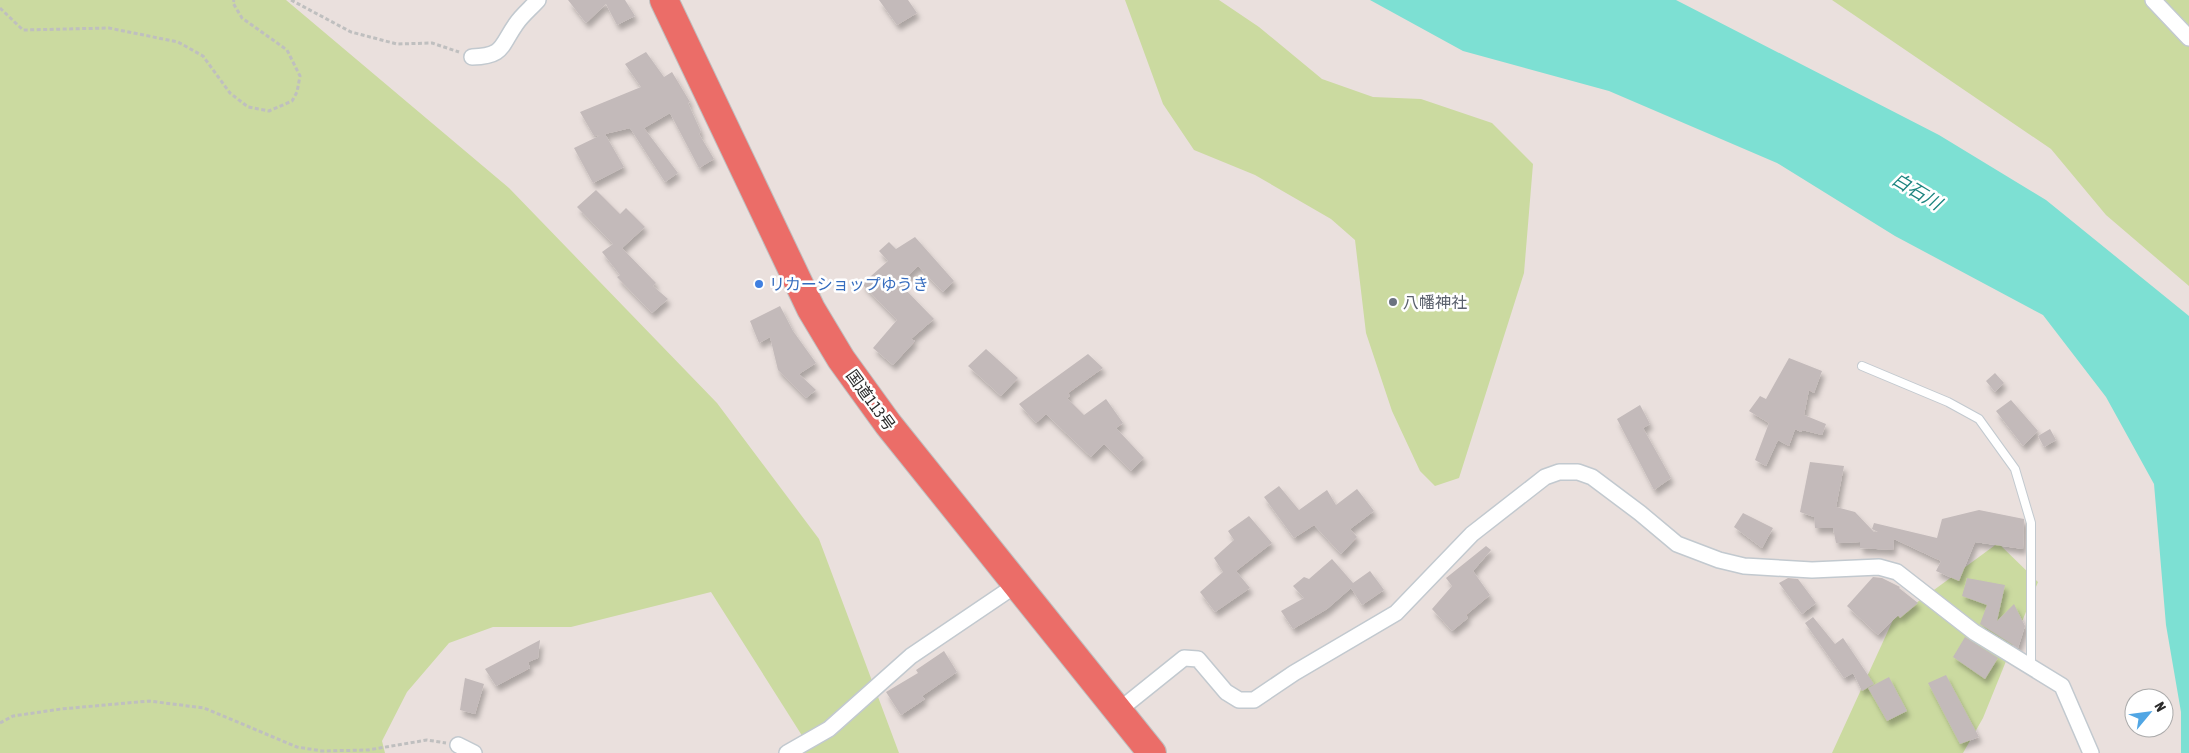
<svg xmlns="http://www.w3.org/2000/svg" width="2189" height="753" viewBox="0 0 2189 753" font-family="'Asap Condensed','Noto Sans JP',sans-serif">
<style>
.green{fill:#cbdaa0}
.water{fill:#7de0d3}
.building{fill:#c3baba;filter:url(#shadow)}
.lines{fill:none;stroke-linecap:round;stroke-linejoin:round}
.lane-casing{stroke:#c2c9cf;stroke-width:10}
.street-casing{stroke:#c2c9cf;stroke-width:18}
.highway-casing{stroke:#bfbfbf;stroke-width:30}
.path{stroke:#bfbfbf;stroke-width:3;stroke-dasharray:4 2.5;stroke-linecap:butt}
.lane{stroke:#fff;stroke-width:8}
.street{stroke:#fff;stroke-width:15}
.highway{stroke:#eb6d68;stroke-width:28}
.shop-dot{fill:#3f7fe0;stroke:#fff;stroke-width:2}
.worship-dot{fill:#6b7280;stroke:#fff;stroke-width:2}
.labels{text-anchor:middle;dominant-baseline:central;stroke-width:5;stroke-linejoin:round;paint-order:stroke}
.shop-label{font-size:16px;fill:#366cbe;stroke:#fff;text-anchor:start}
.worship-label{font-size:16px;fill:#5b616d;stroke:#fff;text-anchor:start}
.street-label{font-size:16px;fill:#2a2a2a;stroke:#fff}
.water-label{font-size:18px;font-style:italic;fill:#1c847f;stroke:#fff}
</style>
<defs>
<filter id="shadow"><feDropShadow dx="3" dy="5.5" stdDeviation="2.5" flood-color="#0004"/></filter>
</defs>
<rect width="100%" height="100%" fill="#eae0dd"/>
<path class="green" d="M0 0H286L509 188 717 403 819 539 899 753H804L801 734 711 592 571 627H493L449 643 407 692 382 741 385 753H0Z
M1125 0H1219L1259 27 1322 79 1373 97 1421 99 1492 123 1533 164 1524 273 1459 478 1435 486 1420 471 1392 411 1366 333 1355 240 1331 219 1255 175 1194 150 1163 104Z
M1832 0H2189V286L2106 215 2051 149Z
M1998 543 2038 582 1983 718 1963 753H1832L1893 620Z"/>
<path class="water" d="M1370 0H1676L1939 135 2046 200 2189 316V753H2181V712L2166 625 2154 484 2106 397 2043 315 1895 236 1777 163 1609 91 1463 51Z"/>
<path class="building" d="M568 0H625L635 16 617 25 606 4 586 23Z
M879 0H908L917 13 897 25Z
M646 52 664 77 672 72 690 102 688 103 701 132 699 134 714 159 699 168 670 113 644 128 678 173 665 182 630 128 605 134 624 167 593 183 574 148 601 135 594 136 580 112 641 87 625 64Z
M596 190 620 214 626 208 645 227 622 248 656 283 653 286 668 299 652 313 617 277 620 275 602 252 613 244 577 207Z
M915 237 954 281 943 292 918 266 900 284 934 319 911 339 915 341 893 365 873 348 897 320 862 284 888 261 879 251 889 242 896 249Z
M780 306 793 331 816 363 799 374 816 390 806 398 778 370 770 337 759 343 750 321Z
M986 349 1018 378 1001 396 968 366Z
M1088 354 1103 368 1068 393 1070 396 1067 398 1084 415 1106 399 1123 423 1116 428 1144 458 1131 471 1104 444 1091 457 1046 414 1036 423 1019 404Z
M1789 358 1822 371 1814 393 1809 390 1804 415 1826 424 1822 435 1802 430 1801 432 1795 429 1789 446 1778 440 1766 466 1755 460 1769 423 1749 411 1760 396 1766 399Z
M1995 373 2004 383 1995 392 1986 381Z
M2011 400 2038 431 2023 446 1996 411Z
M1640 405 1650 424 1643 428 1671 478 1654 490 1617 419Z
M2050 429 2056 440 2044 447 2038 436Z
M1810 462 1844 466 1836 507 1855 512 1874 532H1878L1872 529 1874 523 1937 538 1942 519 1979 510 2024 519 2023 549 1975 542 1959 581 1936 571 1941 561 1894 539 1893 550 1860 548V542L1836 543 1833 528H1815L1814 517 1800 512Z
M1279 486 1299 510 1327 490 1336 505 1357 489 1374 511 1350 529 1357 537 1341 554 1314 525 1294 538 1264 497Z
M1743 513 1773 528 1762 548 1734 527Z
M1249 516 1272 543 1236 571 1250 588 1215 612 1200 592 1223 572 1214 558 1234 540 1228 531Z
M1486 546 1491 550 1473 571 1490 595 1466 615 1468 618 1452 631 1432 609 1452 586 1446 578Z
M1332 559 1353 583 1370 571 1384 590 1362 605 1351 588 1327 609 1293 629 1281 611 1304 598 1293 586 1304 577 1309 579Z
M1873 577 1882 578 1900 587 1899 588 1918 603 1900 618 1898 615 1878 635 1847 606Z
M1788 578 1798 579 1816 603 1802 614 1779 583Z
M1967 578 2005 585 1997 621 2014 604 2025 626 2018 648 1980 624 1987 605 1962 596Z
M1813 617 1835 644 1843 638 1874 684 1862 691 1853 673 1844 678 1805 623Z
M1965 637 1998 658 1985 679 1953 657Z
M540 640 538 658 528 662 530 668 496 686 485 669Z
M944 651 957 672 922 696 925 699 901 715 886 692 918 673 916 670Z
M1946 675 1979 737 1960 744 1928 683Z
M1889 677 1907 711 1887 721 1868 688Z
M465 678 484 684 475 714 460 710Z"/>
<g class="lines">
<defs>
<path id="lane" d="M1862 366 1948 402 1979 419 2015 469 2031 523V667"/>
<path id="street" d="M2153 0 2189 38
M472 57C504 56 500 47 516 24 522 15 531 8 538 0
M1118 711 1184 658 1198 659 1226 692 1239 700H1254L1294 673 1396 613 1472 534 1545 477 1559 472H1578L1592 477 1640 513 1677 544 1719 560 1744 566 1812 570 1879 567 1897 572 1974 632 2062 686 2091 753
M458 745 474 753
M787 753 829 729 911 656 1016 585"/>
<path id="highway" d="M664 0 811 309 841 359 888 424 1152 753"/>
</defs>
<use href="#lane" class="lane-casing"/>
<use href="#street" class="street-casing"/>
<use href="#highway" class="highway-casing"/>
<path class="path" d="M291 0 351 32 397 44 432 43 459 52
M0 8 23 30 109 28 178 42 203 56 230 93 248 107 269 111 292 101 297 92 300 76 287 50 242 18 233 3 234 0
M0 723 13 716 61 709 149 701 204 708 297 747 322 751 368 750 427 740 446 743"/>
<use href="#lane" class="lane"/>
<use href="#street" class="street"/>
<use href="#highway" class="highway"/>
</g>
<circle class="shop-dot" cx="759" cy="284" r="5"/>
<circle class="worship-dot" cx="1393" cy="302" r="5"/>
<g class="labels">
<g class="shop-label">
<text x="769" y="284">リカーショップゆうき</text>
</g>
<g class="worship-label">
<text x="1403" y="302">八幡神社</text>
</g>
<g class="street-label">
<text transform="translate(871 400) rotate(54)">国道113号</text>
</g>
<g class="water-label">
<text transform="translate(1917 191) rotate(31)">白石川</text>
</g>
</g>
<g transform="translate(2149 713) rotate(61)"><circle r="24" fill="#ffffff" stroke="#aaaaaa"/>
<path d="M0-4L9 19L0 12L-9 19Z" fill="#51a6e4"/>
<text y="-8" font-size="14" font-weight="bold" text-anchor="middle" fill="#2a2a2a">N</text>
</g>
</svg>
